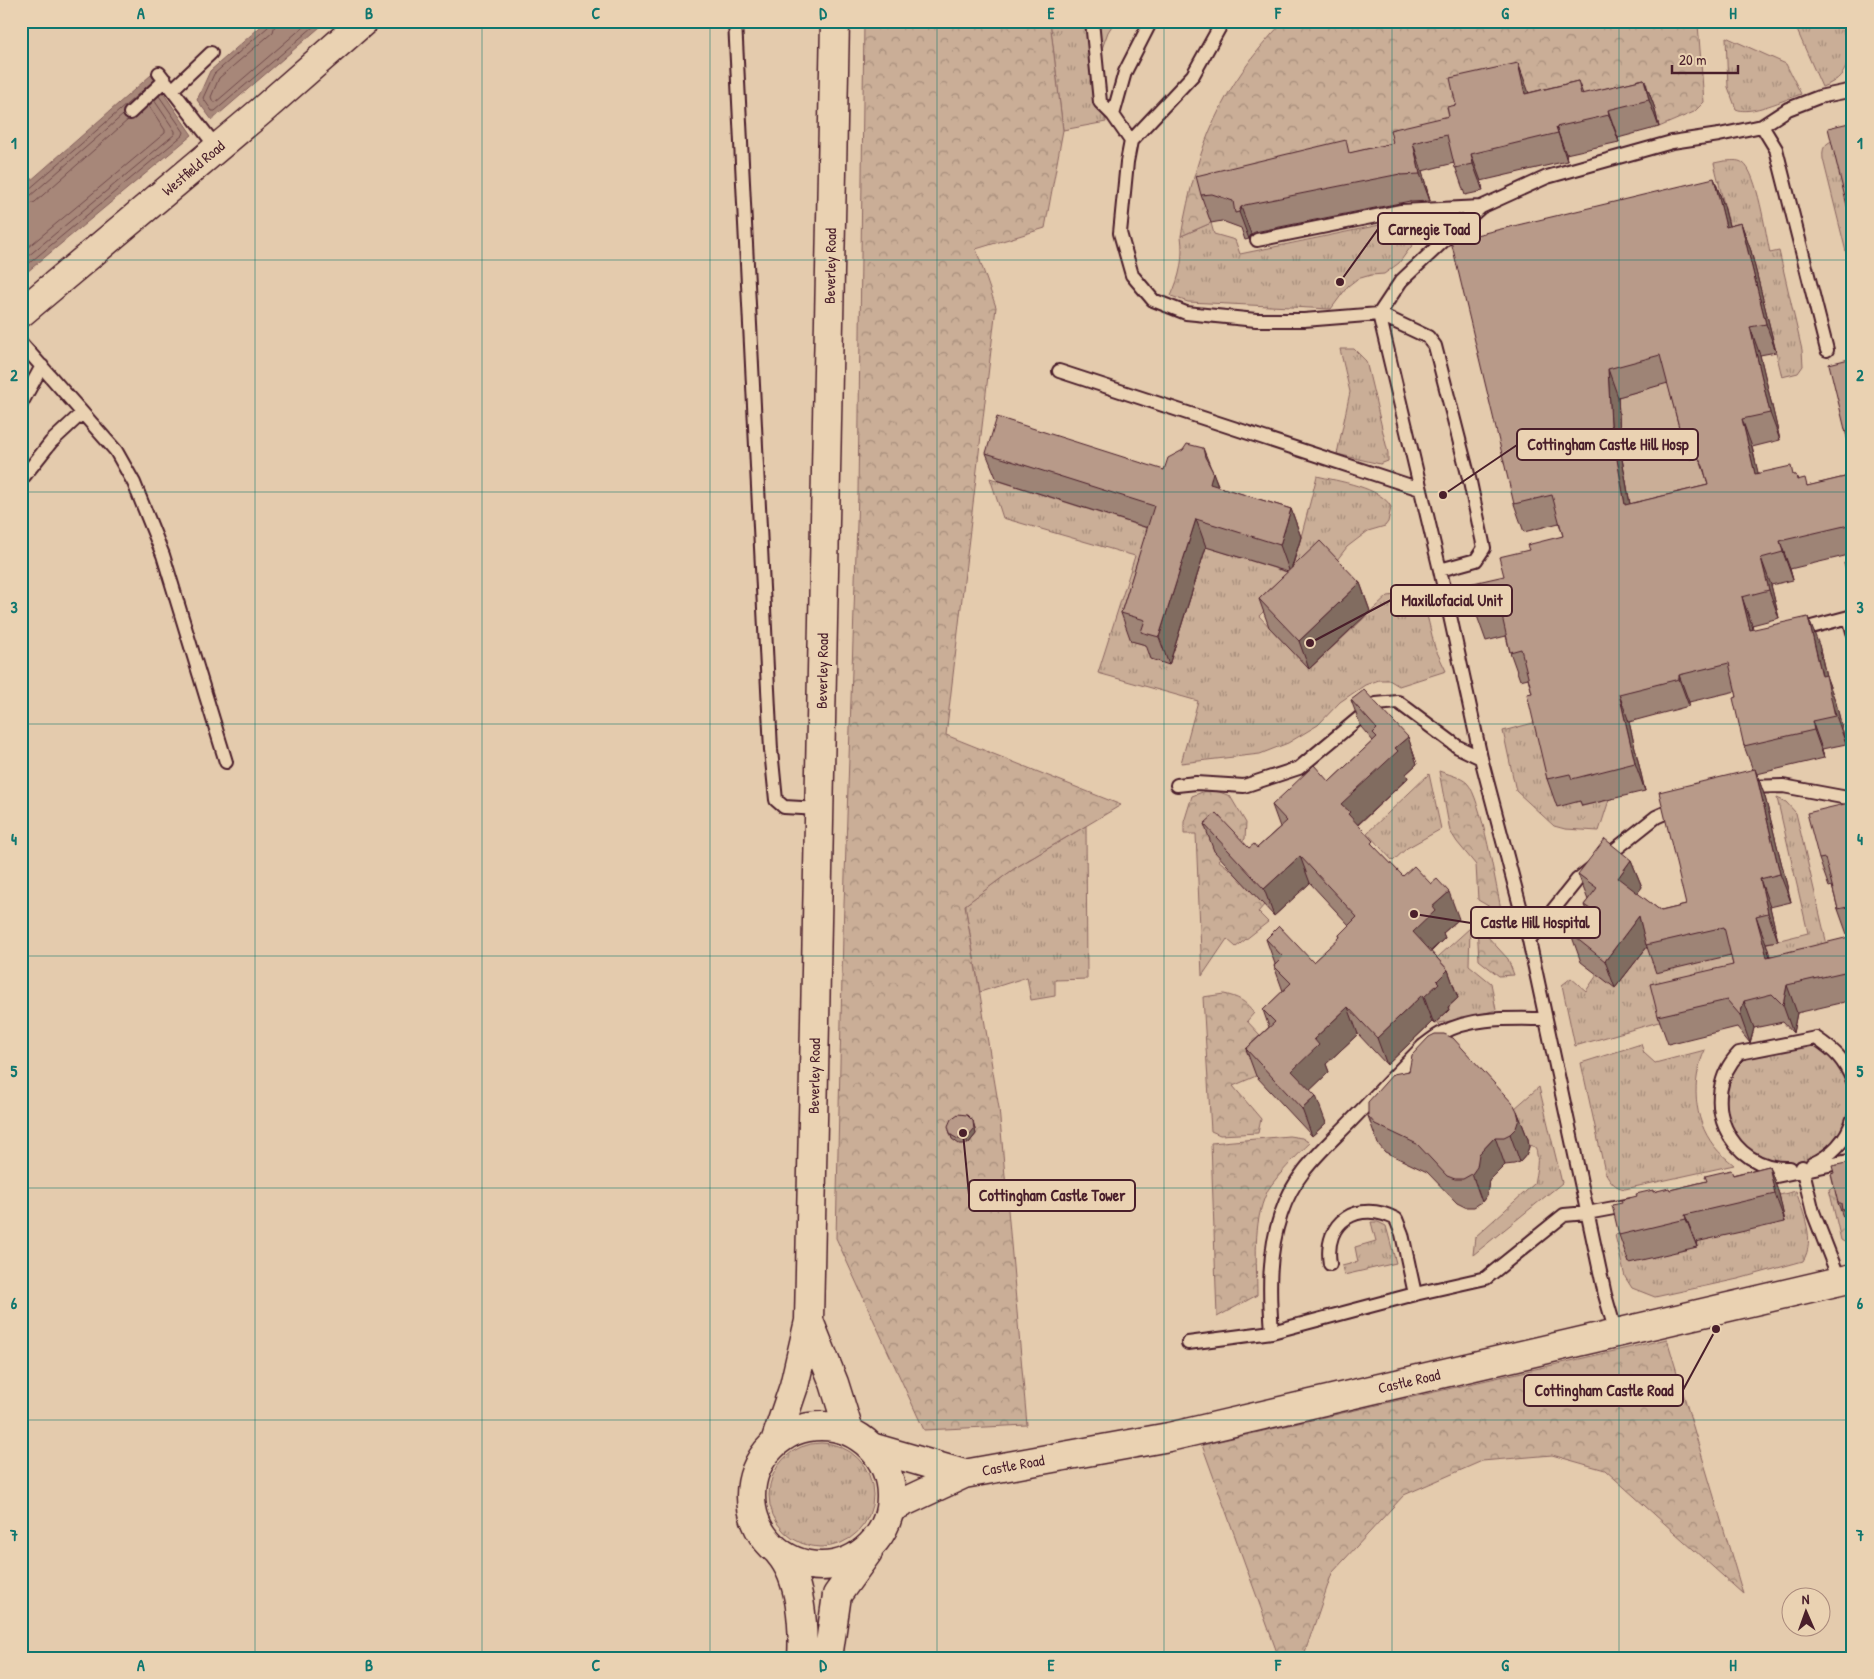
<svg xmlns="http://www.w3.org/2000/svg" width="1874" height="1679" viewBox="0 0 1874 1679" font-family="'Patrick Hand',sans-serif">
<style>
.grass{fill:url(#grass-tufts);stroke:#8a6661}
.forest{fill:url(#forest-crowns);stroke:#8a6661}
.green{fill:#caae97;stroke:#8a6661}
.water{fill:#a78779;stroke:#825d5a}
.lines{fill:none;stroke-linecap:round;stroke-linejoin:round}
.shore{stroke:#6f494a;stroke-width:1}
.service-casing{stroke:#4a1f2b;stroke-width:16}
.tertiary-casing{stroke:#4a1f2b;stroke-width:31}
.trunk-casing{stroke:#4a1f2b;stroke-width:31}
.service{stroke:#ead2b2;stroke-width:12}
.tertiary{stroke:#ead2b2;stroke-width:28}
.trunk{stroke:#ead2b2;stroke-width:28}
.wall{fill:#9e8476;stroke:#4a1f2b;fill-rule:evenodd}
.shaded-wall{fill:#816c60;stroke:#4a1f2b}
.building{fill:#b89a89;stroke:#4a1f2b;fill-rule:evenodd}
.grid{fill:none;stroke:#0f766e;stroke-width:1;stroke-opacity:0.55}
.labels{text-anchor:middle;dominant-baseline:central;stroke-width:4.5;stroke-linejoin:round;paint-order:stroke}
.street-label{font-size:15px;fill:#4a1f2b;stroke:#ead2b2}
.leader{fill:none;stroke:#4a1f2b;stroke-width:2}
.callout-dot{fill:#4a1f2b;stroke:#ead2b2;stroke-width:2}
.callout{fill:#ead2b2;stroke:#4a1f2b;stroke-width:2}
.callout-label{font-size:16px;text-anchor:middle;font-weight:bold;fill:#4a1f2b}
.neatline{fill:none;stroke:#0f766e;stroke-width:2}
.grid-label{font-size:16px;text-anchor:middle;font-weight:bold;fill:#0f766e}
</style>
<defs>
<pattern id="grass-tufts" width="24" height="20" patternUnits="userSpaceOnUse" patternTransform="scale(1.25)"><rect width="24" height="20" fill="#caae97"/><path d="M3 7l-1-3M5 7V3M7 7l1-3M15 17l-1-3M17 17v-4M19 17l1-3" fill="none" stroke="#a68d7b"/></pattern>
<pattern id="forest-crowns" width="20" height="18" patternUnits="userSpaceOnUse" patternTransform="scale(1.25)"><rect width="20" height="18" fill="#caae97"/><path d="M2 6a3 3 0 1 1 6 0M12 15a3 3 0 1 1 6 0" fill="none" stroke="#a68d7b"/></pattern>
</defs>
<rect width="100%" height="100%" fill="#e4cbad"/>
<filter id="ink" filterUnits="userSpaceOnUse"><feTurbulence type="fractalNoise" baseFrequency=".02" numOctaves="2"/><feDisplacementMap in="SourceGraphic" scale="10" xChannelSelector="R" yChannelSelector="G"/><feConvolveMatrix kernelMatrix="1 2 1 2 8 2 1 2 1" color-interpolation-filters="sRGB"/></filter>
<g filter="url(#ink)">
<path class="grass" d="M1050 21H1115L1108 32 1099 57 1106 122 1063 130Z
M1793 21H1839C1851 48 1856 75 1822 87Z
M1726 37 1786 64 1801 94C1786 99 1750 116 1736 109L1728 87Z
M1834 140 1853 216V280L1823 159C1822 148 1824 144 1834 140Z
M1724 161C1730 161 1738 159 1743 163 1757 172 1766 235 1770 253L1779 251 1802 350 1803 366 1798 373 1782 377 1776 352 1736 254 1714 163Z
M1436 220 1410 248 1399 263 1384 274 1371 275 1357 279 1348 286 1331 309 1188 302 1171 296C1180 276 1184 258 1181 236L1211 223 1214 234 1235 240 1240 254 1399 221Z
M1340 349H1354L1366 361 1388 453V461L1380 464 1337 454 1350 392Z
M1317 476C1337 481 1381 487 1391 507L1388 522 1385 526 1368 531 1347 547 1330 569 1269 606 1259 616 1309 669 1388 596 1396 595 1418 601 1422 605 1426 611 1435 648 1446 671 1399 686 1389 680H1379L1365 685 1340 702 1318 725 1288 743 1260 754 1181 763 1198 701 1098 673 1135 556 1003 518 990 478 1165 534 1132 641 1155 648 1169 665 1206 547 1290 573 1301 537Z
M1537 722 1582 806 1609 800 1599 831 1565 829 1554 826 1516 791 1503 731Z
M1429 774 1441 829 1407 848 1393 861 1367 833Z
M1777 798 1786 802 1796 813 1828 949 1853 943V961L1764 988 1760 945 1808 933Z
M1086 826 1087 979 1055 980V996L1031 1000 1027 977 980 992 965 905 1015 868Z
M1470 928 1469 965 1491 983 1496 1010 1467 1018 1434 1024 1428 966Z
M1650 942 1739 944 1740 977 1662 1021 1575 1046 1562 985 1571 978 1586 991 1597 975Z
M1815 1038 1853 1081V1119L1839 1146 1802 1167 1756 1162 1724 1127 1722 1081 1732 1060Z
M1641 1044 1644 1053 1655 1063 1705 1050C1691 1080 1693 1119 1714 1146 1719 1153 1727 1159 1734 1165L1625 1189C1614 1187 1611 1182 1605 1172L1581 1063Z
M1539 1087 1562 1183 1473 1255 1475 1237 1534 1184C1536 1171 1540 1159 1535 1147L1529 1145 1514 1109Z
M1796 1191C1803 1213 1816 1240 1803 1261L1738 1279 1655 1297 1632 1288 1625 1277 1615 1235 1623 1233 1677 1252 1696 1247 1690 1217Z
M1371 1222H1378L1386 1226 1396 1263 1344 1275 1342 1266 1358 1262 1355 1247 1376 1241Z
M769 1495a52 52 0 1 1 104 0a52 52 0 1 1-104 0Z"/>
<path class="forest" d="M864 21H1050L1063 130 1045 228 976 249 996 307 946 735 1121 805 1015 868 965 905 999 1108 1027 1425 924 1430 836 1238 843 934 858 494Z
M1284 21H1692L1698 24 1704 102 1694 112 1659 127 1654 106 1535 121 1527 90 1466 132 1206 204 1211 223 1181 236C1197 146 1220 88 1284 21Z
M1439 771C1447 774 1461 777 1467 783 1481 796 1497 891 1502 914L1478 900 1476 865 1457 842 1450 831Z
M1205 791H1217L1230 796 1246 823 1245 839 1230 851H1227L1218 860 1236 874 1264 905 1258 912 1268 922 1236 947 1227 939 1202 976 1196 834H1184V822L1192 796Z
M1477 925 1508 959 1514 975 1499 976 1479 960Z
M1224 994C1238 997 1246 1001 1254 1013L1247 1021 1272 1048V1061L1256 1076 1233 1086 1261 1119 1258 1133 1220 1135 1211 1131 1203 997Z
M1289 1136 1302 1138 1310 1143C1300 1152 1272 1181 1267 1192 1252 1224 1257 1261 1257 1295L1217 1317 1211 1143Z
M1836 1187 1846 1216 1853 1222V1247L1841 1240 1829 1189Z
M1667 1339 1743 1594 1605 1470 1552 1455 1482 1461 1404 1495 1332 1573 1303 1658H1279L1202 1445Z"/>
<path class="green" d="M1669 377 1690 459 1701 457 1709 487 1635 533 1621 453 1618 397 1653 387Z"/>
<path class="water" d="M267 21H327L212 120 197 100 210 71Z
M151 75 192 135 21 277V189Z"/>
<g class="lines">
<path class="shore" d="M270 21 268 27 214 74 203 98 212 111H215L320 21
M276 21 273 32 219 78 211 97 213 102H216L310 21
M21 192 27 191 150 84
M21 198 30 196 123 115
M21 206 28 205 35 202 128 120
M21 253 165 133V130L149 106
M21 262 175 134V131L154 100
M21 270 183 135 184 132 159 96"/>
<defs>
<path id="service" d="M735 21 771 750 776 800 784 807 819 809
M1092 21 1100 102 1113 115
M1223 21 1193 75 1131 141 1127 162 1120 233 1132 275 1153 300 1186 313 1256 320H1304L1379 314 1428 337 1435 346 1470 482 1484 548 1476 560 1440 570
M159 73 217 148
M173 89 211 53
M130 113 165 80
M1762 126 1776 149 1827 350
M1131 141 1113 115 1125 72 1151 21
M1481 207 1453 232 1401 281 1379 314 1440 570 1481 758 1529 940 1605 1295 1616 1333
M1257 240 1401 211 1481 207 1547 177 1672 142 1719 135 1762 126 1788 109 1819 97 1853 90
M21 343 116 451 134 483 163 555 226 762
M1059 371 1420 489
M21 404 42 366
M21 480 51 442 82 413
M1796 631 1849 617 1853 632
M1177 785 1196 783 1244 786 1299 768 1376 704 1398 702 1458 747 1481 758
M1745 787 1783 786 1853 799
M1529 940 1577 880 1656 817 1678 807
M1812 1164C1831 1156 1847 1140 1853 1119
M1802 1167 1813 1212 1840 1281
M1790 1168C1728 1171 1697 1097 1739 1053L1816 1038C1835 1051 1844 1059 1853 1081
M1757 1180 1853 1160
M1330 1264C1323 1220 1359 1200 1396 1219L1402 1234 1415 1294
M1272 1332C1269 1292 1268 1253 1281 1214 1295 1172 1322 1151 1351 1121 1375 1096 1399 1071 1423 1046 1429 1042 1435 1036 1442 1033 1473 1016 1512 1019 1546 1019
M1188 1343 1272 1332 1415 1294 1486 1278 1564 1215 1587 1213 1630 1205"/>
<path id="tertiary" d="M21 313 260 112 364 21
M874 1448 964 1474
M891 1508 964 1474 1169 1437 1853 1278"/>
<path id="trunk" d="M809 1321 834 1383 849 1431
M751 1496a70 70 0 1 1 140 0a70 70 0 1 1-140 0Z
M775 1442 794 1386 809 1321 835 21
M779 1553C801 1578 804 1626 802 1658
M828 1658 837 1595 868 1552"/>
</defs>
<use href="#service" class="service-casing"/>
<use href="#tertiary" class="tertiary-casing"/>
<use href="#trunk" class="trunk-casing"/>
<use href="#service" class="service"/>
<use href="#tertiary" class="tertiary"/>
<use href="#trunk" class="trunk"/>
</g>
<path class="wall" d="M1518 63 1528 93 1578 81 1583 94 1644 79 1654 106 1659 127 1618 138 1619 142 1566 154 1567 161 1481 181 1483 191 1465 195 1454 163 1422 171 1430 201 1410 202V201L1255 232 1251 234 1249 239 1245 240 1241 228 1222 221 1211 223 1201 195 1351 153 1393 143 1449 116 1456 105Z
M1714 178 1724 206 1729 226 1741 223 1751 251 1776 352 1760 355 1780 440 1752 447 1758 474 1796 475 1798 480 1808 486 1853 475V554L1790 569 1793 580 1771 585 1779 618 1752 625 1753 629 1819 645 1826 676 1836 703 1846 744 1822 749 1824 758 1757 774 1765 797 1791 902 1770 907 1778 941 1766 943 1770 956 1853 947V1000L1797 1013 1793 1033 1783 1022 1754 1028 1750 1043 1737 1027 1668 1044 1658 1016 1733 965 1731 955 1656 973 1647 947 1615 988 1581 962 1571 934 1587 913 1584 905 1588 900 1578 874 1631 860 1642 887 1637 893 1661 911 1686 905 1753 770 1744 746 1736 691 1689 702V706L1629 722 1645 791 1582 806 1580 801 1557 807 1547 779 1532 693 1528 678 1520 680 1510 652 1506 636 1486 641 1476 613 1504 576 1529 550 1563 536 1559 523 1524 532 1514 504ZM1668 383 1680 431 1690 459 1699 457 1706 477 1708 485 1630 504 1621 453 1618 397Z
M986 453 1164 470 1211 468 1219 487 1291 509 1301 537 1292 568 1360 583 1370 611 1309 669 1269 627 1259 599 1288 572 1206 547 1169 665 1151 659 1146 645 1131 641 1121 613 1148 528 997 480Z
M1351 700 1408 737 1417 764 1406 774 1408 778 1358 825 1375 848 1403 876 1459 919 1443 933 1445 938 1431 952 1448 970 1458 998 1448 1007 1449 1010 1434 1024 1432 1022 1387 1065 1358 1034 1326 1064 1329 1072 1310 1090 1326 1123 1312 1136 1256 1076 1246 1049 1269 1027 1263 1010 1283 991 1274 966 1275 964 1266 939 1313 962 1340 938 1339 935 1349 925 1310 883 1274 916 1214 851 1204 824 1249 848H1257L1280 827 1272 805 1329 782 1373 741 1361 727Z
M1853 802V936L1848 937 1838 909 1832 886 1829 887 1819 859Z
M1409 1071 1517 1111 1528 1139 1529 1147 1526 1155 1520 1162 1514 1164 1505 1165 1489 1181 1487 1195 1482 1202 1474 1207H1465L1457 1203 1427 1172 1385 1152 1378 1144 1368 1116Z
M973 1121 976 1134 968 1144H959L952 1139 949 1130Z
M1769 1166 1779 1194 1785 1222 1696 1242 1697 1247 1629 1263 1619 1235 1622 1203 1653 1192 1670 1190Z
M1853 1168V1222L1847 1223 1845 1216 1843 1217 1838 1203Z"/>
<path class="shaded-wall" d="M1518 63 1528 90 1535 121 1525 94Z
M1644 79 1654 106 1659 127 1649 100Z
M1608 110 1618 138 1619 142 1609 115Z
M1556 127 1566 154 1567 161 1558 133Z
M1413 143 1422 171 1430 201 1420 174Z
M1471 154 1481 181 1483 191 1473 164Z
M1714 178 1724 206 1736 254 1726 227Z
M1241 207 1251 234 1249 239 1239 212Z
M1741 223 1751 251 1776 352 1766 324Z
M1750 327 1760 355 1780 440 1770 413Z
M1608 369 1618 397 1621 453 1635 533 1625 505 1611 425Z
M1742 419 1752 447 1765 502 1755 474Z
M1203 448 1213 473V472L1223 500 1210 484Z
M1291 509 1301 537 1290 573 1280 545Z
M1196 519 1206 547 1169 665 1159 637Z
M1780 541 1790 569 1793 580 1783 552Z
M1761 558 1771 585 1779 618 1769 590Z
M1360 583 1370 611 1309 669 1299 641Z
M1742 597 1752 625 1760 657 1750 630Z
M1808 617 1819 645 1826 676 1836 703 1846 744 1822 676Z
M1679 675 1689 702V706L1679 679Z
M1619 694 1629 722 1645 791 1635 763Z
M1812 721 1822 749 1824 758 1814 730Z
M1408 737 1417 764 1406 774 1408 778 1355 827 1341 804 1395 748Z
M1755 769 1765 797 1791 902 1780 874Z
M1300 856 1310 883 1274 916 1264 889Z
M1631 860 1642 887 1628 906 1618 878Z
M1760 879 1770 907 1778 941 1768 913Z
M1449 892 1459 919 1443 933 1445 938 1422 959 1413 932 1432 907Z
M1639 916 1647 947 1615 988 1605 961Z
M1756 916 1766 943 1777 984 1767 957Z
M1448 970 1458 998 1448 1007 1449 1010 1434 1024 1424 997 1437 981Z
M1787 985 1797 1013 1793 1033 1783 1005Z
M1422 995 1432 1022 1387 1065 1377 1038Z
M1744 1001 1754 1028 1750 1043 1740 1015Z
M1348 1007 1358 1034 1326 1064 1329 1072 1302 1098 1292 1071 1314 1039Z
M1316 1096 1326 1123 1312 1136 1302 1109Z
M1517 1111 1528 1139 1529 1147 1526 1155 1520 1162 1510 1134Z
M973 1121 976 1134 968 1144 966 1139Z
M1495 1137 1505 1165 1489 1181 1487 1195 1482 1202 1472 1174 1479 1154Z
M1769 1166 1779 1194 1785 1222 1775 1194Z
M1685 1215 1696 1242 1697 1247 1686 1219Z"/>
<path class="building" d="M1518 63 1525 94 1578 81 1581 94 1644 79 1649 100 1608 110 1609 115 1556 127 1558 133 1471 154 1473 164 1455 168 1447 135 1413 143 1420 174 1400 175V174L1245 205 1241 207 1239 212 1235 213 1233 201 1212 194 1201 195 1196 176 1346 140 1349 153 1393 143 1390 130 1449 116 1447 107 1456 105 1450 78Z
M1853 122V230L1828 128Z
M1714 178 1726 227 1741 223 1766 324 1750 327 1770 413 1742 419 1755 474 1791 466 1793 475H1796L1797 480 1805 478 1807 486 1853 475V524L1780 541 1783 552 1761 558 1769 590 1742 597 1750 630 1808 617 1822 676 1826 675 1835 716 1812 721 1814 730 1744 746 1733 698 1737 697 1729 663 1679 675V679L1619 694 1635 763 1572 779 1570 774 1547 779 1527 694 1532 693 1521 649 1510 652 1500 607 1476 613 1469 584 1504 576 1499 557 1529 550 1527 545 1563 536 1552 495 1514 504 1451 241ZM1660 355 1680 431 1691 429 1699 459 1703 466 1708 485 1625 505 1611 425 1608 369Z
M1853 358V458H1852L1829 364Z
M997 417 1164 470 1168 458 1183 450 1187 444 1203 448 1205 457 1213 472 1210 484 1291 509 1280 545 1196 519 1159 637 1141 632 1145 620 1121 613 1154 506 986 453Z
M1320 541 1360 583 1299 641 1259 599Z
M1853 561V599L1844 563Z
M1364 690 1408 737 1395 748 1398 751 1341 804 1350 812 1348 814 1373 841 1371 843 1403 876 1414 866 1431 884 1437 879 1449 892 1432 907 1435 911 1413 932 1448 970 1437 981 1439 983 1424 997 1422 995 1377 1038 1348 1007 1314 1039 1319 1045 1292 1071 1316 1096 1302 1109 1246 1049 1275 1022 1263 1010 1291 983 1274 966 1283 957 1266 939 1279 926 1313 962 1340 937 1339 935 1357 917 1300 856 1264 889 1204 824 1216 813 1249 848 1254 844 1257 848 1287 821 1272 805 1286 792 1314 765 1329 782 1377 737 1373 733 1377 729 1351 700Z
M1755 769 1780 874 1760 879 1768 913 1756 916 1767 957 1849 937 1853 953V970L1787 985 1783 1005 1772 994 1744 1001 1740 1015 1727 1000 1658 1016 1650 984 1733 965 1724 927 1646 945 1639 916 1605 961 1571 934 1590 909 1584 905 1597 888 1578 874 1605 839 1631 860 1618 878 1661 911 1686 905 1659 792Z
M1853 802V906L1838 909 1825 858 1819 859 1807 813Z
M1435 1034H1444L1453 1038 1514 1105 1517 1111 1519 1119 1516 1128 1510 1134 1504 1137H1495L1479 1154 1477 1167 1472 1174 1463 1179H1455L1447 1176 1417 1144 1375 1124 1368 1116V1102L1393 1074 1409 1071 1412 1055 1429 1037Z
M958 1114 967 1115 973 1121 974 1129 966 1139H958L951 1135 949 1130 948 1126 951 1119Z
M1851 1162 1853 1169V1207L1842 1210 1841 1203H1838L1831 1174 1834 1173 1832 1166Z
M1769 1166 1775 1194 1685 1215 1686 1219 1619 1235 1612 1205 1622 1203 1621 1200 1637 1196 1636 1194 1653 1190V1192L1669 1188 1670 1190 1707 1181 1705 1176 1731 1170 1733 1175Z"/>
</g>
<path class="grid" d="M255 21V1658M482 21V1658M710 21V1658M937 21V1658M1164 21V1658M1392 21V1658M1619 21V1658M21 260H1853M21 492H1853M21 724H1853M21 956H1853M21 1188H1853M21 1420H1853"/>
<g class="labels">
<g class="street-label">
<text transform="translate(193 168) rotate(-40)">Westfield Road</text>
<text transform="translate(830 266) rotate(-89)">Beverley Road</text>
<text transform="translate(822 671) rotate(-89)">Beverley Road</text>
<text transform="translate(814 1076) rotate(-89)">Beverley Road</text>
<text transform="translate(1409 1381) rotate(-13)">Castle Road</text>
<text transform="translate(1013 1465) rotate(-10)">Castle Road</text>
</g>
</g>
<path class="leader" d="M1340 282L1378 229M1443 495L1517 445M1310 643L1391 600M1414 914L1471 923M963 1133L969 1195M1716 1329L1683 1390"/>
<g class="callout-dot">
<circle cx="1340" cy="282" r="5"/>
<circle cx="1443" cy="495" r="5"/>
<circle cx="1310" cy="643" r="5"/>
<circle cx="1414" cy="914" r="5"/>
<circle cx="963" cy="1133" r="5"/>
<circle cx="1716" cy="1329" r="5"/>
</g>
<g class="callout">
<rect x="1378" y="213" width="102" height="31" rx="5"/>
<rect x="1517" y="429" width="181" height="31" rx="5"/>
<rect x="1391" y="585" width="121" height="31" rx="5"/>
<rect x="1471" y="907" width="129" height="31" rx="5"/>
<rect x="969" y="1180" width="166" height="31" rx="5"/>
<rect x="1524" y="1375" width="159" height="31" rx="5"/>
</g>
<g class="callout-label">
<text x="1429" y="235">Carnegie Toad</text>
<text x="1608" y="450">Cottingham Castle Hill Hosp</text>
<text x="1452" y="606">Maxillofacial Unit</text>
<text x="1535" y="928">Castle Hill Hospital</text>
<text x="1052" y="1201">Cottingham Castle Tower</text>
<text x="1604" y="1396">Cottingham Castle Road</text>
</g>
<rect width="1874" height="1679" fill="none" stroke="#ead2b2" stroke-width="55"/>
<g transform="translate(1806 1612) rotate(358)"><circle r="24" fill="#ead2b2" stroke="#aa8a7c"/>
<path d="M0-4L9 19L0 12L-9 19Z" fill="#4a1f2b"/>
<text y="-8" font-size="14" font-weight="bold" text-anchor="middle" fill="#4a1f2b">N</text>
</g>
<path d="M1672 65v8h66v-8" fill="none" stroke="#4a1f2b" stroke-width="2.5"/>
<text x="1679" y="65" font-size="15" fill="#4a1f2b" stroke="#ead2b2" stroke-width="4" paint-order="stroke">20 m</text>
<rect x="28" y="28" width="1818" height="1624" class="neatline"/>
<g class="grid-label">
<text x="141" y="19">A</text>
<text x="369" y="19">B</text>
<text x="596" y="19">C</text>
<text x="823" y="19">D</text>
<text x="1051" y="19">E</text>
<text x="1278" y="19">F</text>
<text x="1505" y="19">G</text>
<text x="1733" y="19">H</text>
<text x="14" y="149">1</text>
<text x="1860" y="149">1</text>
<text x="14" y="381">2</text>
<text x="1860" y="381">2</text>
<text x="14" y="613">3</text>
<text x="1860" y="613">3</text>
<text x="14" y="845">4</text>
<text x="1860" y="845">4</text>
<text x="14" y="1077">5</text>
<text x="1860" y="1077">5</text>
<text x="14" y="1309">6</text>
<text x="1860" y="1309">6</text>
<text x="14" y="1541">7</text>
<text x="1860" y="1541">7</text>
<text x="141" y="1671">A</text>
<text x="369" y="1671">B</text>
<text x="596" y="1671">C</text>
<text x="823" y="1671">D</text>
<text x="1051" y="1671">E</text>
<text x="1278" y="1671">F</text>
<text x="1505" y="1671">G</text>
<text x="1733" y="1671">H</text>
</g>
</svg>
